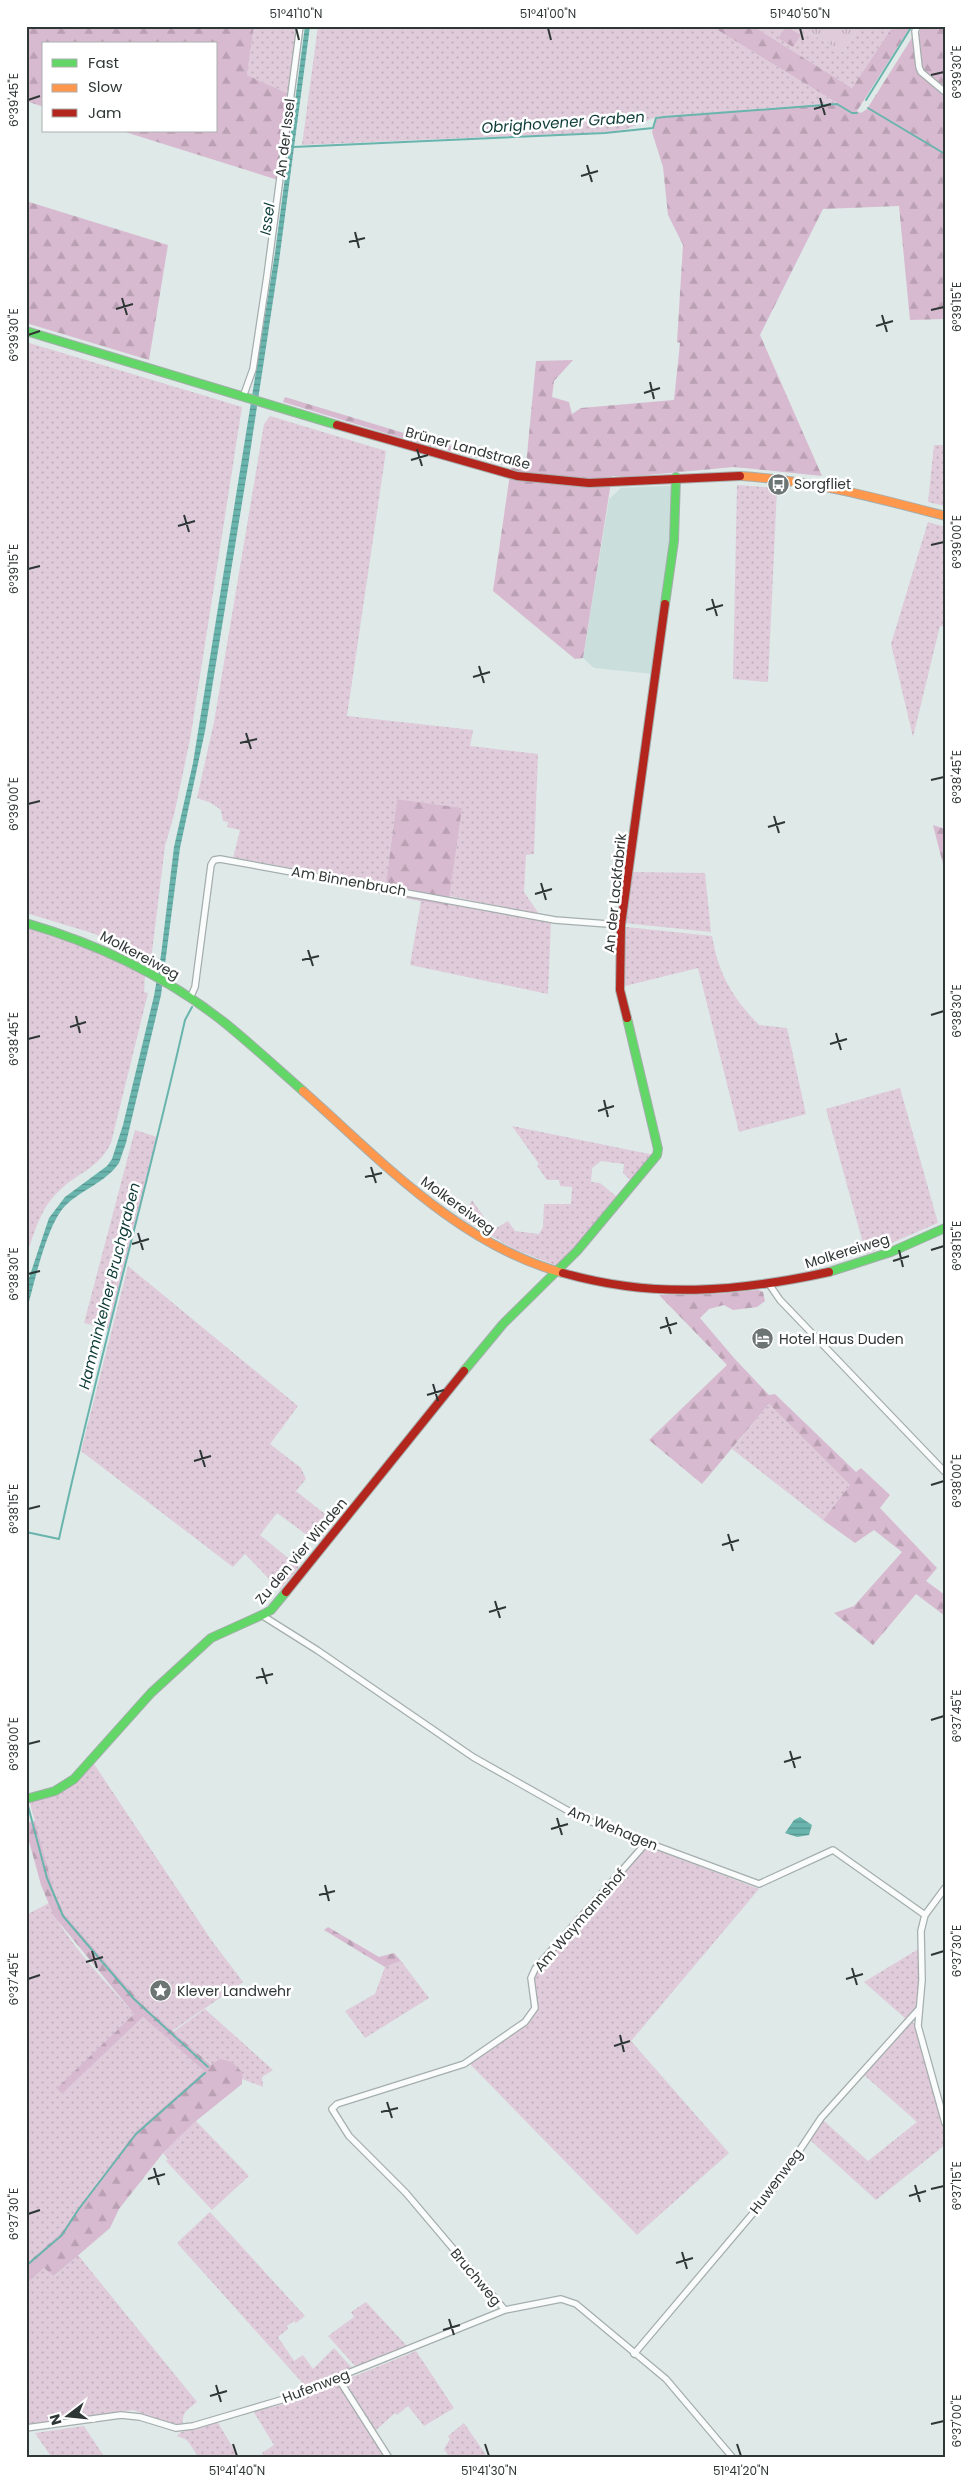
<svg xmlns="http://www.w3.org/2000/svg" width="971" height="2484" viewBox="0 0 971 2484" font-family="Poppins,sans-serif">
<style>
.built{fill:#cadfdc}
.grass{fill:url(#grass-dots)}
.forest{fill:url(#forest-firs)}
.park{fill:url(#park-tufts)}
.water{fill:url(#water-rules)}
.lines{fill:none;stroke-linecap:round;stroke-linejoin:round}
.stream{stroke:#69b4ad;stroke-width:2}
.street-casing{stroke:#a5aead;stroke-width:8}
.fast-casing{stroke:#a5aead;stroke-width:10}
.slow-casing{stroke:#a5aead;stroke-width:10}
.jam-casing{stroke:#a5aead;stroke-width:10}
.street{stroke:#fafcfc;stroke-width:5.5}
.fast{stroke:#63d668;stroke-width:8}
.slow{stroke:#ff974d;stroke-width:8}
.jam{stroke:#b3261e;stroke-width:8}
.ticks{fill:none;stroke:#2f3736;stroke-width:2}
.labels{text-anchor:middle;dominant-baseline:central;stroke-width:5;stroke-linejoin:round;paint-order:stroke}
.street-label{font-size:14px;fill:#2f3736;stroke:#fff}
.poi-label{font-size:14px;fill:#2f3736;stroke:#fff;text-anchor:start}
.water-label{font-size:15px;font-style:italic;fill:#0c3b37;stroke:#fff}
.neatline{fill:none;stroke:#2f3736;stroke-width:2}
.ticks-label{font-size:12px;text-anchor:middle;fill:#2f3736}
</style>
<defs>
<pattern id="grass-dots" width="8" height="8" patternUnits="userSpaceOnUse" patternTransform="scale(1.25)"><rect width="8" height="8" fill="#dfcbda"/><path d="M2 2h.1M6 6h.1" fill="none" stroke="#c0afbc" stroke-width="1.8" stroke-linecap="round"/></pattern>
<pattern id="forest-firs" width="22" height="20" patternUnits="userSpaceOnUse" patternTransform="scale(1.25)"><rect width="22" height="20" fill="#d8bad0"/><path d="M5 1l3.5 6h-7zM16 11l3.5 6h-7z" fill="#baa0b3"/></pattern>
<pattern id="park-tufts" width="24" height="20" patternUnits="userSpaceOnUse" patternTransform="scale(1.25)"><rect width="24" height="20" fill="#dfcbda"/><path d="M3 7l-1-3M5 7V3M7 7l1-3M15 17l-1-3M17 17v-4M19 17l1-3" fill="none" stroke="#c0afbc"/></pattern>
<pattern id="water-rules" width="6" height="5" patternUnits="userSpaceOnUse" patternTransform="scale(1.25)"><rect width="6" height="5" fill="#69b4ad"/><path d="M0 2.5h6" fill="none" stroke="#57938e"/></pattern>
</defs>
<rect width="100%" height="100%" fill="#dee9e8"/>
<path class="built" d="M666 486H674L673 524 653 674 594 668 583 658 609 499 621 488Z"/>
<path class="grass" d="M254 26H297L289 94 247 75Z
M318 26H711L837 103 656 117 624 130 605 132 302 145Z
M753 26H786L778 38 801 35 787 26H798L843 52 860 26H893L852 88Z
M26 342 242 407 190 740 174 815 165 846 152 952 148 957 92 933 26 913Z
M270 416 386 451 347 716 473 730 470 746 538 754 534 854 526 855 524 892 539 914 449 896 462 808 397 799 386 884 233 858 240 830 227 827 228 822 223 821 221 810 211 803 197 798 214 722 264 424Z
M934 445H945V506L928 502Z
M737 485 777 488 768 682 733 679Z
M928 522 945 527V627L940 626 913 737 891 644Z
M630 872 705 873 711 932 624 923Z
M421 901 447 906 448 901 551 921 548 994 410 965Z
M626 927 712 936C719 975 732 997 759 1025L787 1028 806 1114 739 1132 698 968 621 987 623 929Z
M26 928 86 948 145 975 144 992 148 993 111 1143C98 1170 77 1172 58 1192 40 1209 34 1234 26 1257Z
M900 1088 938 1223 866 1254 826 1109Z
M512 1126 654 1155 631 1181 623 1173 624 1164 601 1161 592 1168 591 1182 600 1183 617 1197 577 1248 557 1266 514 1249 463 1219 472 1200 493 1230 508 1221 515 1231 539 1234 543 1227 544 1204H571L572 1187 560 1186 559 1180H547L537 1166 539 1164Z
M135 1130 157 1137 109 1329 84 1323Z
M128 1266 298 1406 270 1444 301 1468 306 1479 296 1491 335 1522 318 1543 277 1513 260 1535 299 1567 280 1590 245 1554 233 1567 81 1451Z
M769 1404 850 1485 823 1520 732 1449Z
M94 1764 212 1941 243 1982 172 2031 145 2007 65 1915 56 1898 30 1803 65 1791Z
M647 1846 759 1889 631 2041 729 2153 637 2235 469 2063 533 2016C539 2001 530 1985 536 1970Z
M49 1903C66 1943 106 1981 134 2014L62 2094 143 2017 204 2071 135 2132 61 2234 26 2264V1915Z
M920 1948 917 2007 906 2019 864 1982Z
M401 1961 429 1998 365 2038 345 2011 375 1994 385 1967Z
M205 2009 273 2070 262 2077 263 2087 242 2079V2072L212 2065 173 2032Z
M911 2021 917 2026 945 2131V2145L876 2200 810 2140 823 2120 868 2161 917 2122 863 2074Z
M196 2121 249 2176 212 2210 166 2161 168 2159 163 2153Z
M210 2212 305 2316 296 2323 294 2321 287 2326 288 2329 278 2337 294 2361 303 2355 313 2369 334 2348 352 2368 306 2387 177 2243Z
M78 2255 197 2402C187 2410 181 2413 183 2426L176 2427 133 2410 26 2425V2364L29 2361 26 2355V2284L44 2268 55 2276Z
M366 2302 407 2346 356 2367 328 2336 354 2317 351 2312Z
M416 2351 454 2408 424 2426 408 2406 397 2415 395 2413 375 2431 349 2393 345 2380Z
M335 2383 340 2386 387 2458H265L262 2453 274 2445 253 2411 277 2406Z
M217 2421 239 2458H199L187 2440 177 2436 181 2432Z
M464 2423 488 2458H450L444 2449 450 2439 448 2436Z
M84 2426 105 2458H52L35 2433Z"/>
<path class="forest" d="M26 26H254L247 75 289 94 278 180 122 131H216V44H44V107L26 101Z
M711 26H753L852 88 893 26H911L857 111 861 113 867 109 913 36 917 71 945 94V319L910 320 899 206 823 209 760 335 822 476 734 467 626 477 612 476 583 658 575 659 493 591 511 467 412 441 283 402 285 397 417 437 526 465 536 361 573 360 554 381 552 397 569 402 572 414 581 408 674 400 680 343 677 342 683 245 668 215 663 167 652 132 657 118 837 103Z
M786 26 801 35 793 47 778 38Z
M921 26H945V88L922 68 919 35Z
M26 201 168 245 149 360 26 323Z
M397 799 462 808 448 906 335 885 337 874 386 883Z
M933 825 945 829V872Z
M758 1290 763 1292 765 1301 757 1307 733 1310 724 1305 709 1309 700 1318 734 1358 769 1395 775 1394 856 1472 861 1468 890 1495 880 1508 937 1568 926 1581 945 1595V1616L916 1594 873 1645 834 1613 854 1606 902 1552 874 1530 855 1543 823 1520 850 1485 769 1404 702 1484 649 1440 727 1365 659 1295 717 1294Z
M35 1821 56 1898 65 1915 145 2007 211 2065 220 2059 232 2062 242 2072V2084L196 2121 163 2153 119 2209 110 2228 54 2276 44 2268 26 2284V2264L61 2233 135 2132 204 2071 143 2017 62 2094 57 2088 134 2014 54 1916 41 1885 26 1830V1823Z
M328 1927 379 1957 394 1953 401 1961 385 1967 324 1930Z"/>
<path class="park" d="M798 26H860L843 52Z"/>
<path class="water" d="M305 26H310L279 261 248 466 205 731 180 848 161 995 126 1143 119 1163C105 1183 82 1189 65 1206 46 1226 34 1285 26 1313V1287L49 1218 65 1197 107 1166 112 1159 123 1125 154 996 161 955 174 847 193 763 275 253Z
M800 1817 812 1825 809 1835 797 1837 785 1833 794 1820Z"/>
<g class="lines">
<path class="stream" d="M866 100 912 26
M868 108 945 154
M293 147 605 133 653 128 656 118 664 117 837 104 852 113H857
M26 1532 59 1539C97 1365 146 1193 185 1020L192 1007
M27 1802 47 1878 63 1916 134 1999 208 2067
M26 2266 62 2235 78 2210 136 2134 205 2073"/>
<defs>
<path id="street" d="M918 26 915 31 919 67 921 72 945 92
M243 397 253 369 267 276 300 26
M191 996 195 987 211 865 214 860 220 859 555 920 621 925
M769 1284 780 1300 945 1472
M263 1616 317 1650 473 1757 581 1818 759 1884 833 1850 925 1915
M647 1842 535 1969 531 1978 535 2008 525 2022 464 2064 337 2104 332 2109 349 2136 406 2193 505 2310 561 2299 576 2304 666 2379 733 2458
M945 1888 925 1915 921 1931 922 1980 918 2026 945 2123
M634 2354 776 2186 821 2118 919 2009
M338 2378 389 2458
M26 2428 121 2415 140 2417 176 2428 193 2426 281 2400 505 2310"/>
<path id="fast" d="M26 331 337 425
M665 604 674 541 676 477
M26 923C98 944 166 976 225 1023 252 1045 277 1068 303 1091
M829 1272 891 1252 945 1228
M464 1371 503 1324 577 1251 657 1155 658 1149 627 1018
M26 1799 55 1791 74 1779 151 1693 211 1638 264 1614 271 1610 286 1592"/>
<path id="slow" d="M740 476C811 480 877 498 945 516
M303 1091C382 1161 458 1244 563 1273"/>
<path id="jam" d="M337 425 517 476 589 483 740 476
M627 1018 620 990 621 925 665 604
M563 1273C654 1299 737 1292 829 1272
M286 1592 464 1371"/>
</defs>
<use href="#street" class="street-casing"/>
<use href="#fast" class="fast-casing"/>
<use href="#slow" class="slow-casing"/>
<use href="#jam" class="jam-casing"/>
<use href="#street" class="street"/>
<use href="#fast" class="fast"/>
<use href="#slow" class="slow"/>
<use href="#jam" class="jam"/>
</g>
<path class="ticks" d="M296 28 299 40M548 28 551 40M800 28 803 40M931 75 944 72M820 98 825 115M28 100 40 96M814 109 831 104M587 165 592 182M581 176 598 171M355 232 359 248M349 242 365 238M122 298 127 315M116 309 133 304M931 310 944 307M882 315 887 332M876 326 893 321M28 335 40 331M650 382 654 399M644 393 660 388M417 449 422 466M411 460 428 455M184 515 189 532M178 526 195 521M931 545 944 542M28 569 40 566M712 599 717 616M706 610 723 605M479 666 484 683M473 677 490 672M246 733 251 749M240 743 257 739M931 780 944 777M28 804 40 801M774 816 779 833M768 827 785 822M541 883 546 900M535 894 552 889M308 950 313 966M302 960 319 956M931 1015 944 1011M76 1016 80 1033M70 1027 86 1022M836 1033 841 1050M28 1039 40 1036M830 1044 847 1039M604 1100 608 1117M598 1111 614 1106M371 1167 376 1183M365 1177 382 1173M138 1233 143 1250M132 1244 149 1239M899 1250 903 1267M931 1250 944 1246M893 1261 909 1256M28 1274 40 1271M666 1317 671 1334M660 1328 677 1323M433 1384 438 1401M427 1395 444 1390M200 1450 205 1467M194 1461 211 1456M931 1485 944 1481M28 1509 40 1506M728 1534 733 1551M722 1545 739 1540M495 1601 500 1618M489 1612 506 1607M262 1668 267 1684M256 1678 273 1674M931 1720 944 1716M28 1744 40 1741M790 1751 795 1768M784 1762 801 1757M557 1818 562 1835M551 1829 568 1824M325 1885 329 1901M319 1895 335 1891M92 1951 97 1968M931 1955 944 1951M86 1962 103 1957M852 1968 857 1985M28 1979 40 1975M846 1979 863 1974M620 2035 624 2052M614 2046 630 2041M387 2102 392 2118M381 2112 398 2108M154 2168 159 2185M148 2179 165 2174M915 2185 920 2202M931 2189 944 2186M909 2196 926 2191M28 2214 40 2210M682 2252 687 2269M676 2263 693 2258M449 2319 454 2335M443 2330 460 2325M216 2385 221 2402M210 2396 227 2391M931 2424 944 2421M233 2444 237 2456M485 2444 489 2456M737 2444 741 2456"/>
<defs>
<symbol id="bus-disc" viewBox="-11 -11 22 22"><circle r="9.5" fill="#6c7574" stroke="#fff"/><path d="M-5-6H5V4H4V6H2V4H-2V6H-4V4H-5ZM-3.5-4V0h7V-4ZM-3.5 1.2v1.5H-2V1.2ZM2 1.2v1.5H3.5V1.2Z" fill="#fff"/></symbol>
<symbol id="hotel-disc" viewBox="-11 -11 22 22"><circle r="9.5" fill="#6c7574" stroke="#fff"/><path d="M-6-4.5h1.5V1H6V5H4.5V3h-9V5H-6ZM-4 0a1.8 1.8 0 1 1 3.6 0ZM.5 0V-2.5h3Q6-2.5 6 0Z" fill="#fff"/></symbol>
<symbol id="sight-disc" viewBox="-11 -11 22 22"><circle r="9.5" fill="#6c7574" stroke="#fff"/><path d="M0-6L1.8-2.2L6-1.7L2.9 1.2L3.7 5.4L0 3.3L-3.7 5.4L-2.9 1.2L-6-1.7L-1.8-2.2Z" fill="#fff"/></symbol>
</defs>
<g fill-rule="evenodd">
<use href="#bus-disc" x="766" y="472" width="25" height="25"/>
<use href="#hotel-disc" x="750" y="1326" width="25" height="25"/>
<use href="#sight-disc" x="148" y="1978" width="25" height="25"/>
</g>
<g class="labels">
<g class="street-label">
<text transform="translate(285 138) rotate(-83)">An der Issel</text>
<text transform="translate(468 448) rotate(15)">Brüner Landstraße</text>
<text transform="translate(349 881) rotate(10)">Am Binnenbruch</text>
<text transform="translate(615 893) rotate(-84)">An der Lackfabrik</text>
<text transform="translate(140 955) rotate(28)">Molkereiweg</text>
<text transform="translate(458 1205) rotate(36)">Molkereiweg</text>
<text transform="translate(847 1251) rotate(-17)">Molkereiweg</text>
<text transform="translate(301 1551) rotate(-50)">Zu den vier Winden</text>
<text transform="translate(613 1828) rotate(22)">Am Wehagen</text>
<text transform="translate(580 1920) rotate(-49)">Am Waymannshof</text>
<text transform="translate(776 2181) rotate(-53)">Huwenweg</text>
<text transform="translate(476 2277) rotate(50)">Bruchweg</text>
<text transform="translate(316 2386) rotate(-21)">Hufenweg</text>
</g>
<g class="poi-label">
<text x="794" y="484">Sorgfliet</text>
<text x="779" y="1339">Hotel Haus Duden</text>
<text x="177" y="1991">Klever Landwehr</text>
</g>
<g class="water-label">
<text transform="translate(563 122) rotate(-4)">Obrighovener Graben</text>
<text transform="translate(267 219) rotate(-82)">Issel</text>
<text transform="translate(109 1286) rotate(-76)">Hamminkelner Bruchgraben</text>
</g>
</g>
<rect width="971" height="2484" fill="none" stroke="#ffffff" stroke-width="55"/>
<rect x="42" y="42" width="175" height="90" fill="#ffffff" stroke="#acafaf"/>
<rect x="52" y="59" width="25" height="8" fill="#63d668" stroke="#acafaf"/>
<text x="88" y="68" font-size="15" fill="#2f3736">Fast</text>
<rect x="52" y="84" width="25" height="8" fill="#ff974d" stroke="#acafaf"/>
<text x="88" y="92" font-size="15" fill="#2f3736">Slow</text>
<rect x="52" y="109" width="25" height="8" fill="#b3261e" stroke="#acafaf"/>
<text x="88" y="118" font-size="15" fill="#2f3736">Jam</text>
<g transform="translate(68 2416) rotate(254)" stroke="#ffffff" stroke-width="4" paint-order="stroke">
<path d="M0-4L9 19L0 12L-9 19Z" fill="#2f3736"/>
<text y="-8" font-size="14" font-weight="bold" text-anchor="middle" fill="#2f3736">N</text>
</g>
<rect x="28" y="28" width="916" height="2428" class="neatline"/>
<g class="ticks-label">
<text x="296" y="18">51°41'10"N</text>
<text x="548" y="18">51°41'00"N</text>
<text x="800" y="18">51°40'50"N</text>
<text transform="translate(957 72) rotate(-90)" y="4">6°39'30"E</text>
<text transform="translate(14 100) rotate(-90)" y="4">6°39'45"E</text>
<text transform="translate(957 307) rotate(-90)" y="4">6°39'15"E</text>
<text transform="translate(14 335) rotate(-90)" y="4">6°39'30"E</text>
<text transform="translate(957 542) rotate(-90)" y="4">6°39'00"E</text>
<text transform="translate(14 569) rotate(-90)" y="4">6°39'15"E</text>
<text transform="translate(957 777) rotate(-90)" y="4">6°38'45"E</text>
<text transform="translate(14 804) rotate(-90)" y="4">6°39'00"E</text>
<text transform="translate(957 1011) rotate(-90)" y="4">6°38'30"E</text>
<text transform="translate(14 1039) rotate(-90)" y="4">6°38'45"E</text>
<text transform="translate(957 1246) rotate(-90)" y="4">6°38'15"E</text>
<text transform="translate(14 1274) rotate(-90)" y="4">6°38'30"E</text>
<text transform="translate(957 1481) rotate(-90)" y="4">6°38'00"E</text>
<text transform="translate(14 1509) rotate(-90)" y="4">6°38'15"E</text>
<text transform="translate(957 1716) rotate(-90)" y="4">6°37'45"E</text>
<text transform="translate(14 1744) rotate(-90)" y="4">6°38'00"E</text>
<text transform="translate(957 1951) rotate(-90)" y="4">6°37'30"E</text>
<text transform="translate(14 1979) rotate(-90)" y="4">6°37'45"E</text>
<text transform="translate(957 2186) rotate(-90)" y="4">6°37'15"E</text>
<text transform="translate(14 2214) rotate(-90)" y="4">6°37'30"E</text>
<text transform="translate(957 2421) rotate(-90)" y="4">6°37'00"E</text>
<text x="237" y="2475">51°41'40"N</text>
<text x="489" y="2475">51°41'30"N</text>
<text x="741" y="2475">51°41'20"N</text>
</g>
</svg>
